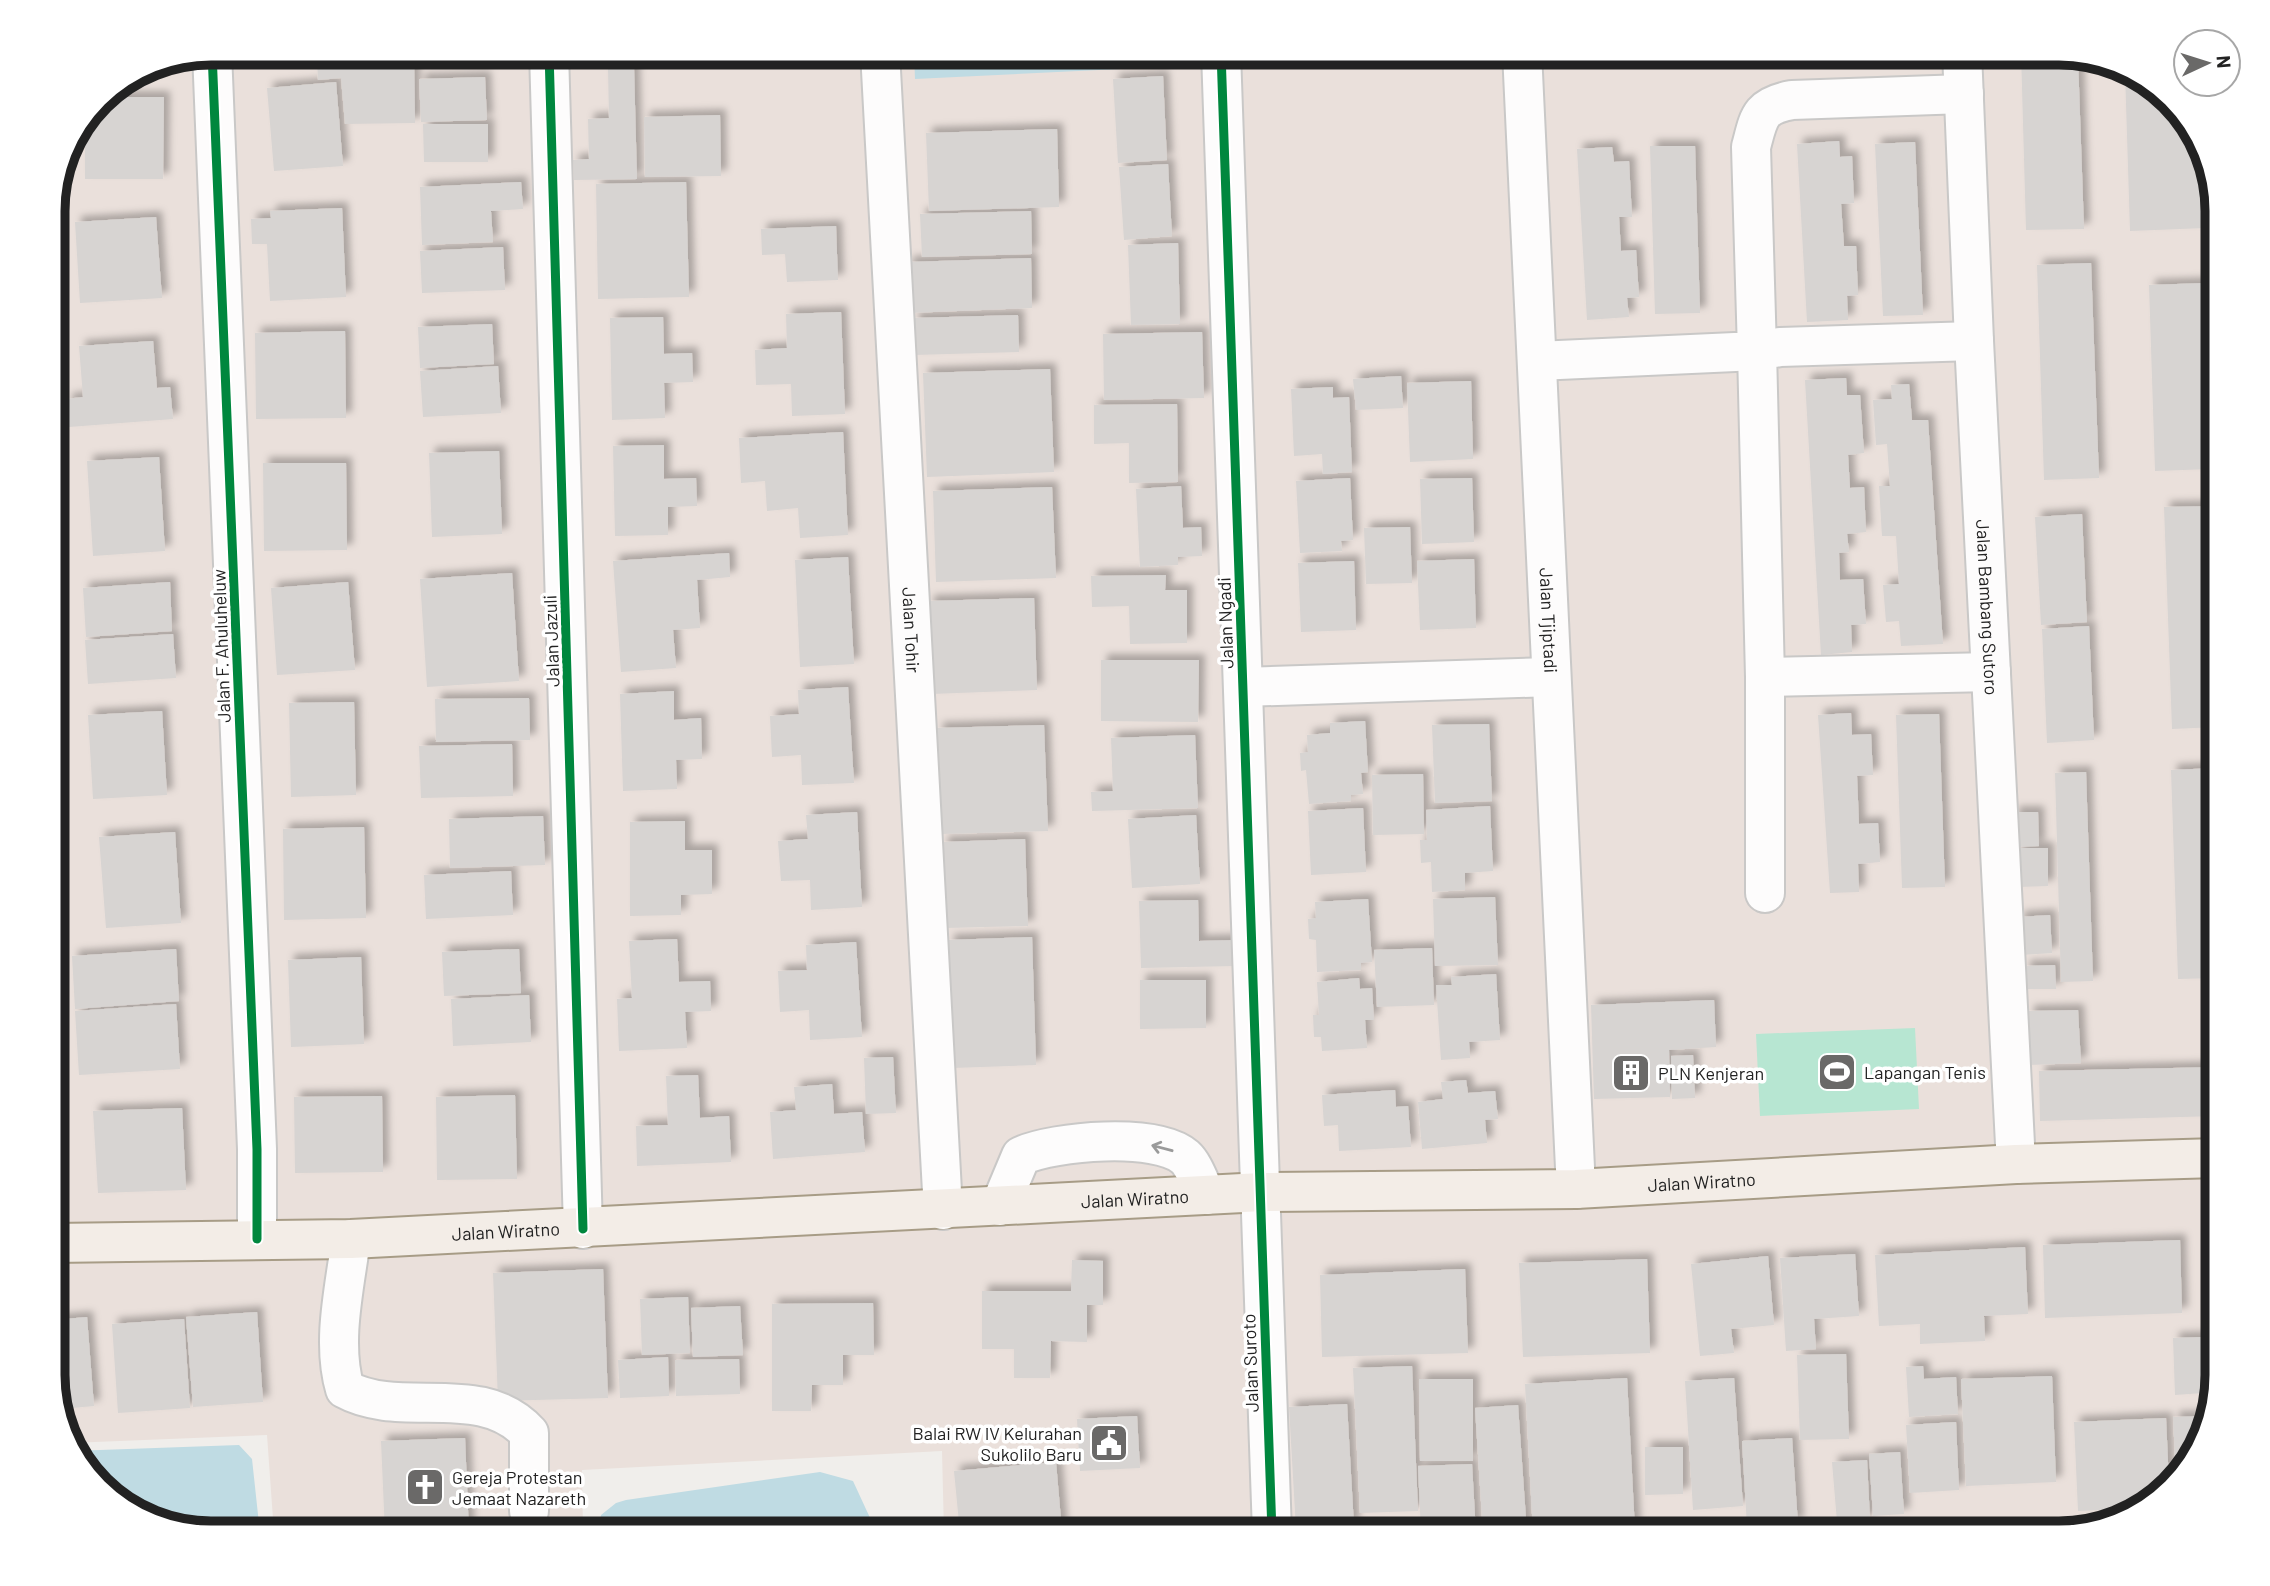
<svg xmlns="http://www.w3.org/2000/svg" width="2270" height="1586" viewBox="0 0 2270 1586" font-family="Barlow,sans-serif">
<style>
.military{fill:#eae0db}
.pitch{fill:#b7e6d2}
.water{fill:#bfdbe3}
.building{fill:#d7d4d2;filter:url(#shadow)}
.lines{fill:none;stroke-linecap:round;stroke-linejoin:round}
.minor-casing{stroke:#c9c8c7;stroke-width:42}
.major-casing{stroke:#a79c86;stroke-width:42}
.minor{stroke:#fdfcfc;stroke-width:38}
.major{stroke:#f3ede7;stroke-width:38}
.cycleway-casing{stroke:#fff;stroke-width:13}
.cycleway{stroke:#00873e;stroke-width:9}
.oneway{stroke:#9a9a9a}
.labels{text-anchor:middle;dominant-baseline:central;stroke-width:7;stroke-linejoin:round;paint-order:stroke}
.street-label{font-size:18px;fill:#222;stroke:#fff}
.poi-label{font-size:18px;fill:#222;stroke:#fff;text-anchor:start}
.rim{fill:none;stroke:#222;stroke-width:9}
</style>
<defs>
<filter id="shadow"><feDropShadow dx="6" dy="-6" stdDeviation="3.5" flood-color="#0004"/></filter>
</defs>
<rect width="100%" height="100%" fill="#f0eeeb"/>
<path class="military" d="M210 52H2060L2148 79 2201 140 2217 210V1376L2191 1464 2130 1517 2060 1533H944L942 1451 582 1470 583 1533H274L267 1435 70 1443 53 1386V200L65 150 99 98 150 64Z"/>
<path class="pitch" d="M1915 1028 1919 1109 1760 1116 1756 1034Z"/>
<path class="water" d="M914 53H1181L1182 66 915 79Z
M239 1445 252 1459 260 1533H210L122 1507 72 1451Z
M820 1472 853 1481 877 1533H599L601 1515 616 1503 626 1500Z"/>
<path class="building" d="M1759 52H1912V55L1759 60Z
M2021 52H2060L2078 58 2084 229 2026 230Z
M414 55 415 123 345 124 341 78 318 80 317 60Z
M634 67 637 179 574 180 573 160 589 159 588 119 609 118 608 68Z
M2125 72 2148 79 2201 140 2205 228 2130 231Z
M1163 76 1167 160 1118 163 1113 79Z
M485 77 487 120 421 122 419 79Z
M336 82 343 166 274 171 267 88Z
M101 97H164L163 179H85V119Z
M720 115 721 176 645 177 644 117Z
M423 124H488V162H424Z
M1057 129 1059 207 929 211 926 133Z
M1839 141 1840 157 1852 156 1854 203 1841 204 1844 246H1856L1858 295 1847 296 1848 320 1807 322 1797 144Z
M1915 142 1923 315 1883 316 1875 144Z
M1650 146H1695L1700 313 1655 314Z
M1612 147 1614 162 1629 161 1632 217H1619L1621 251 1636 250 1639 297 1627 298 1629 317 1587 320 1577 149Z
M1168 164 1172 236 1124 240 1119 167Z
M521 182 523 209 491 211 493 242 422 245 420 187Z
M686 182 689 297 598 299 596 184Z
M342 208 346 297 270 301 267 244H252L251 219 271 218 270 211Z
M1031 211 1032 254 922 257 920 214Z
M156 217 162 298 80 303 75 222Z
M836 226 838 280 787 282 785 254 762 255 761 229Z
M1178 243 1180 324 1131 325 1128 245Z
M503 247 505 290 422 293 420 251Z
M1031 258 1032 308 909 313 907 262Z
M2091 263 2099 478 2044 480 2037 265Z
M2205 283 2211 469 2155 471 2149 285Z
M841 312 845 414 792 416 791 384 756 385 755 350 787 348 786 314Z
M1018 315 1019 352 914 355 913 318Z
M663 317 664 354 692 353 693 382 664 383 665 418 612 420 610 318Z
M492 324 494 364 420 368 418 327Z
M345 331 346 418 256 419 255 333Z
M1202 332 1204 398 1104 400 1103 334Z
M153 341 157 388 170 387 173 419 69 427 66 399 83 397 79 346Z
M498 366 501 413 423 417 420 371Z
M1050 369 1054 472 927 477 923 373Z
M1401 376 1403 408 1356 410 1353 379Z
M1846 378 1847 395H1860L1864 453 1848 455 1850 488 1864 487 1866 532 1847 534 1849 552 1839 553 1840 580 1863 579 1866 624 1851 625 1852 652 1821 655 1805 380Z
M1471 381 1473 459 1410 462 1407 383Z
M1909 384 1912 420H1928L1943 644 1901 646 1899 621 1886 622 1883 585 1899 584 1896 536H1882L1879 486H1890L1887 444 1876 445 1873 400 1892 399 1891 385Z
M1333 387V398L1349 397 1352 472 1323 474 1322 454 1294 456 1291 389Z
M1177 404 1178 482 1129 483V443L1094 444V405Z
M843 432 848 535 800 538 798 508 767 511 765 481 741 483 739 438Z
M664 445V479L696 478 697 506 668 507V535L615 536 613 446Z
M499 451 502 534 432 537 429 453Z
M159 457 165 551 93 556 87 461Z
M263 463H346L347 550 264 551Z
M1350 478 1353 540 1341 541 1342 551 1300 553 1296 481Z
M1472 478 1474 542 1422 544 1420 479Z
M1181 486 1183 528 1201 527 1202 556 1178 557V565L1140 567 1136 489Z
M1052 487 1056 578 936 582 933 491Z
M2215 506 2217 727 2172 729 2164 507Z
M2082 514 2087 622 2041 625 2035 517Z
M1410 527 1412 583 1366 584 1364 528Z
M729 553 730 577 697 580 700 628 673 630 676 668 621 672 613 561Z
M848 557 854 664 800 667 795 560Z
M1474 559 1476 628 1420 630 1417 561Z
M1354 561 1356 630 1301 632 1298 563Z
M512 573 519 681 427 687 420 579Z
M1166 575 1165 590H1187V643L1130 644 1129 606 1092 607 1091 576Z
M170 582 172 631 86 637 83 588Z
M348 582 355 670 277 675 271 588Z
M1034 598 1037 690 931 694 928 601Z
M2089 626 2094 740 2047 743 2042 629Z
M173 634 176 678 88 684 85 640Z
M1101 660H1199L1198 722 1101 721Z
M848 687 854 783 802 785 801 755 772 757 770 716 799 714 798 690Z
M674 691V720L701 718 702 759 676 760 677 789 623 791 620 694Z
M529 698 530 740 436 742 435 699Z
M354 702 356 795 291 797 289 703Z
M162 711 167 795 93 799 88 715Z
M1851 713 1852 735 1871 734 1873 775 1857 776 1859 824 1878 823 1880 862 1858 864 1859 892 1830 893 1818 715Z
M1939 714 1945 887 1902 888 1896 715Z
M1365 721 1368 772 1361 773 1363 794 1351 795V801L1309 804 1306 770 1301 771 1300 753 1308 752 1307 735 1330 733V723Z
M1489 724 1492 801 1435 803 1432 725Z
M1044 725 1048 831 941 834 937 728Z
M1195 735 1198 808 1092 811 1091 792 1113 791 1111 738Z
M512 744 513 796 421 798 419 746Z
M2215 768 2217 978 2178 979 2171 770Z
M2086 772 2093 981 2061 982 2055 773Z
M1423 774 1424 834 1373 835 1372 775Z
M1490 806 1493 871 1465 873V890L1432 892 1431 862 1421 863 1420 840H1427L1426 810Z
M1363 808 1366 872 1311 875 1308 811Z
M857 812 862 907 811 910 810 880 781 881 778 841 808 839 806 815Z
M2013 812H2038L2039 846 2014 847Z
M1196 815 1200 884 1132 888 1128 819Z
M543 816 545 865 450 868 449 819Z
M685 821V850H712V894L681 895V915L630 916V822Z
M364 827 366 918 284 920 283 829Z
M175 832 181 923 106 928 99 837Z
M1025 839 1028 926 945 928 942 842Z
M2017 848H2048V886L2018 887Z
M511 871 513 915 426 919 424 875Z
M1495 897 1498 965 1435 966 1433 899Z
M1368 899 1372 962 1361 963V970L1317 972 1316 940 1309 939 1308 919 1316 918 1315 902Z
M1198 900 1199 941 1235 940V966L1141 968 1139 901Z
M2050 915 2052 953 2021 955 2018 917Z
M1032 937 1036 1065 952 1068 948 940Z
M677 939 679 982 710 981 711 1011 685 1012 687 1048 619 1051 617 999 632 998 629 941Z
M856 942 862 1037 810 1040 809 1010 780 1012 778 971 807 970 806 945Z
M1432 948 1434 1005 1377 1007 1374 950Z
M176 949 179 1001 75 1009 72 956Z
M519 949 521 993 444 996 442 952Z
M361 957 364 1044 291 1047 288 960Z
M2055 965 2056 989H2025L2024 966Z
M1496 974 1500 1040 1469 1042 1470 1058 1441 1060 1436 985H1452L1451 977Z
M1359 978 1360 989 1372 988 1374 1020H1365L1367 1048 1322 1051 1321 1037H1314L1313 1015H1319L1317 982Z
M1140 980H1206V1028L1140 1029Z
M529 995 531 1042 453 1046 451 999Z
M1714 1000 1716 1047 1669 1050 1670 1097 1594 1099 1591 1005Z
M176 1004 180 1069 79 1075 75 1011Z
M2078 1010 2081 1063 2029 1065 2028 1011Z
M1693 1055 1695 1098 1672 1099 1671 1056Z
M893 1057 896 1113 866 1114 864 1058Z
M2217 1067V1116L2040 1121 2039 1071Z
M698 1075 700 1118 729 1116 731 1162 637 1166 636 1126 668 1125 666 1076Z
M1466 1080 1468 1093 1495 1091 1498 1119 1485 1120 1487 1143 1422 1149 1418 1102 1443 1099 1441 1082Z
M832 1084 834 1114 862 1112 865 1152 773 1159 770 1112 796 1110 794 1087Z
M1395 1090 1396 1107 1408 1106 1411 1147 1339 1151 1338 1125 1324 1126 1322 1095Z
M515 1095 517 1179 437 1180 436 1097Z
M382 1096 383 1172 295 1173 294 1097Z
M182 1108 186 1190 98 1193 93 1111Z
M2180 1240 2182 1313 2045 1318 2043 1245Z
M2025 1247 2028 1314 1984 1316 1985 1341 1920 1344V1324L1879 1326 1875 1255Z
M1855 1254 1859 1316 1814 1319 1816 1349 1786 1351 1780 1258Z
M1768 1256 1774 1325 1731 1329 1734 1353 1700 1356 1691 1264Z
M1647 1259 1650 1353 1523 1357 1519 1263Z
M1072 1260 1103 1261V1305H1087V1342L1051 1341 1050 1378H1014V1349H982V1291H1071Z
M603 1269 608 1398 498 1401 493 1273Z
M1465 1269 1468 1353 1322 1357 1320 1275Z
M688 1297 690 1353 642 1355 640 1299Z
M873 1303 874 1355H843V1385H812L811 1411H772V1304Z
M740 1306 743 1355 693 1357 691 1308Z
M257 1312 263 1402 193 1407 186 1317Z
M87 1317 94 1406 60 1409 53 1386V1320Z
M184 1319 190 1408 118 1413 112 1324Z
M2201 1337 2203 1393 2175 1395 2173 1338Z
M2205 1339H2217V1376L2209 1405Z
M1846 1354 1849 1439 1800 1440 1797 1355Z
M668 1357 669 1396 620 1398 618 1360Z
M739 1359 740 1394 676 1396 675 1360Z
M1412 1366 1418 1511 1360 1513 1353 1368Z
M1923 1366 1924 1379 1956 1377 1958 1414 1909 1417 1906 1367Z
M2052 1376 2056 1482 1966 1486 1961 1379Z
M1627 1378 1635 1530 1533 1533 1525 1384Z
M1734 1378 1743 1506 1693 1510 1685 1381Z
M1419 1379H1473V1461H1420Z
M1347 1404 1354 1526 1296 1529 1289 1407Z
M1518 1405 1527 1533H1483L1475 1408Z
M1137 1416 1140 1468 1080 1471 1077 1419Z
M2205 1416 2191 1464 2176 1477 2173 1417Z
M2166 1418 2169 1483 2140 1508 2078 1511 2074 1422Z
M1956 1422 1959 1490 1910 1493 1906 1425Z
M465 1438 469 1533H385L381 1441Z
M1792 1438 1798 1524 1747 1527 1742 1441Z
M1645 1447H1683V1494L1645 1495Z
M1900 1452 1904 1514 1873 1516 1869 1454Z
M1867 1460 1870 1520 1837 1522 1832 1462Z
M1056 1462 1062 1531 960 1533 954 1471Z
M1472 1464 1476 1533H1421L1418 1466Z"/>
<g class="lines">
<defs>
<g id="minor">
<path d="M212 52 257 1149V1239"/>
<path d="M549 52 583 1229"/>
<path id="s1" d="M880 52 943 1210"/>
<path d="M1221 52 1272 1533"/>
<path id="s2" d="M1522 52 1576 1189"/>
<path id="s3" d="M1962 52 1974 341 2016 1164"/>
<path d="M1537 361 1757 351 1751 147C1759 117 1759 106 1792 100L1964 94"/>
<path d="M1765 677 1991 672"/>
<path d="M1243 687 1551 677"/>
<path d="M1765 893V677L1757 351 1780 347 1974 341"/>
<path d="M1000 1206 1021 1156C1054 1141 1156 1132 1185 1157 1194 1165 1200 1184 1206 1195"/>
<path d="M351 1239C345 1286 331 1342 345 1389 401 1420 481 1380 529 1433V1511"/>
</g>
<g id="major">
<path id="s4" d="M53 1243 351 1239 1262 1192 1576 1189 2016 1164 2217 1158"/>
</g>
</defs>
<use href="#minor" class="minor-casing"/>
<use href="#major" class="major-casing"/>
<use href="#minor" class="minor"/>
<use href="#major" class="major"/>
<defs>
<path id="cycleway" d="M212 52 257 1149V1239
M549 52 583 1229
M1221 52 1272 1533"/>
</defs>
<use href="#cycleway" class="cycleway-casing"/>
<use href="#cycleway" class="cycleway"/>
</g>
<defs><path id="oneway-shaft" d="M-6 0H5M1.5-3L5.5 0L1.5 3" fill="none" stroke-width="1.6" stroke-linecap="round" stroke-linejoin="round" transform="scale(1.75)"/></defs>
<use class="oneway" href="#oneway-shaft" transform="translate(1162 1148) rotate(-165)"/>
<defs>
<symbol id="stadium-square" viewBox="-11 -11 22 22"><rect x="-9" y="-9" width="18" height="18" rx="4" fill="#6a6968" stroke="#fff"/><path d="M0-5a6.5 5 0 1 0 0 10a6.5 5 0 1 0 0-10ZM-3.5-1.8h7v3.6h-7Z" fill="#fff"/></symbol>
<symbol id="building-square" viewBox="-11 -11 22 22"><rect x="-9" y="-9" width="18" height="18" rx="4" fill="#6a6968" stroke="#fff"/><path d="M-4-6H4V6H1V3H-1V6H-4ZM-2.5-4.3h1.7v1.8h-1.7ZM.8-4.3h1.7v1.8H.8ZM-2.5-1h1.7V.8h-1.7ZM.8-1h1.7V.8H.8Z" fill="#fff"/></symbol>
<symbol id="civic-square" viewBox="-11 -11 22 22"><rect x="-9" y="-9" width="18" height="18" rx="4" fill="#6a6968" stroke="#fff"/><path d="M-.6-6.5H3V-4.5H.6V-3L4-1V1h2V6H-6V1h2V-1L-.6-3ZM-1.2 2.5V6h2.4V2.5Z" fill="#fff"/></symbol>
<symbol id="church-square" viewBox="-11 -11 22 22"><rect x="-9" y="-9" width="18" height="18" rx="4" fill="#6a6968" stroke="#fff"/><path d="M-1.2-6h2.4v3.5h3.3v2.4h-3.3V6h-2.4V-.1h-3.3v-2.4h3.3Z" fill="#fff"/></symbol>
</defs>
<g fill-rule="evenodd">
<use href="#stadium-square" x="1815" y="1050" width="44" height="44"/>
<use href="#building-square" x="1609" y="1051" width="44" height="44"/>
<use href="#civic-square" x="1087" y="1421" width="44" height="44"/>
<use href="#church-square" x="403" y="1465" width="44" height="44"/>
</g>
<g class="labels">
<g class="street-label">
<text stroke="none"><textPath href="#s3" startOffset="556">Jalan Bambang Sutoro</textPath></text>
<text stroke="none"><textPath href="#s2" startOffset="569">Jalan Tjiptadi</textPath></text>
<text transform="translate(1225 623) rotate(-92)">Jalan Ngadi</text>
<text stroke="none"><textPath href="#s1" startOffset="579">Jalan Tohir</textPath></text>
<text transform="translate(551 641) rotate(-92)">Jalan Jazuli</text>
<text transform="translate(221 646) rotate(-92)">Jalan F. Ahuluheluw</text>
<text stroke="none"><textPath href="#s4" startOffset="1650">Jalan Wiratno</textPath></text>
<text stroke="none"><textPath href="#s4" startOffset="1083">Jalan Wiratno</textPath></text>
<text stroke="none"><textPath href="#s4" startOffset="453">Jalan Wiratno</textPath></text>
<text transform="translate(1250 1363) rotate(-92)">Jalan Suroto</text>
</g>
<g class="poi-label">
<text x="1864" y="1072">Lapangan Tenis</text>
<text x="1658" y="1073">PLN Kenjeran</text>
<text x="1082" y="1433" text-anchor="end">Balai RW IV Kelurahan<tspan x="1082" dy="21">Sukolilo Baru</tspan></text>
<text x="452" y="1477">Gereja Protestan<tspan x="452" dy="21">Jemaat Nazareth</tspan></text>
</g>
</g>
<path d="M0 0H2270V1586H0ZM211 65H2059A146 146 0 0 1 2205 211V1375A146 146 0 0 1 2059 1521H211A146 146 0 0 1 65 1375V211A146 146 0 0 1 211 65Z" fill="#fff" fill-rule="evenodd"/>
<path class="rim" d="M211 65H2059A146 146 0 0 1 2205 211V1375A146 146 0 0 1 2059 1521H211A146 146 0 0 1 65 1375V211A146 146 0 0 1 211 65Z"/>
<g transform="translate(2207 63) rotate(86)"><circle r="33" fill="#ffffff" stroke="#a7a7a7" stroke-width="2"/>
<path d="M0-5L12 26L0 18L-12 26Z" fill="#6a6968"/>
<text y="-10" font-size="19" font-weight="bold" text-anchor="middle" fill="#222222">N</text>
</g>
</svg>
